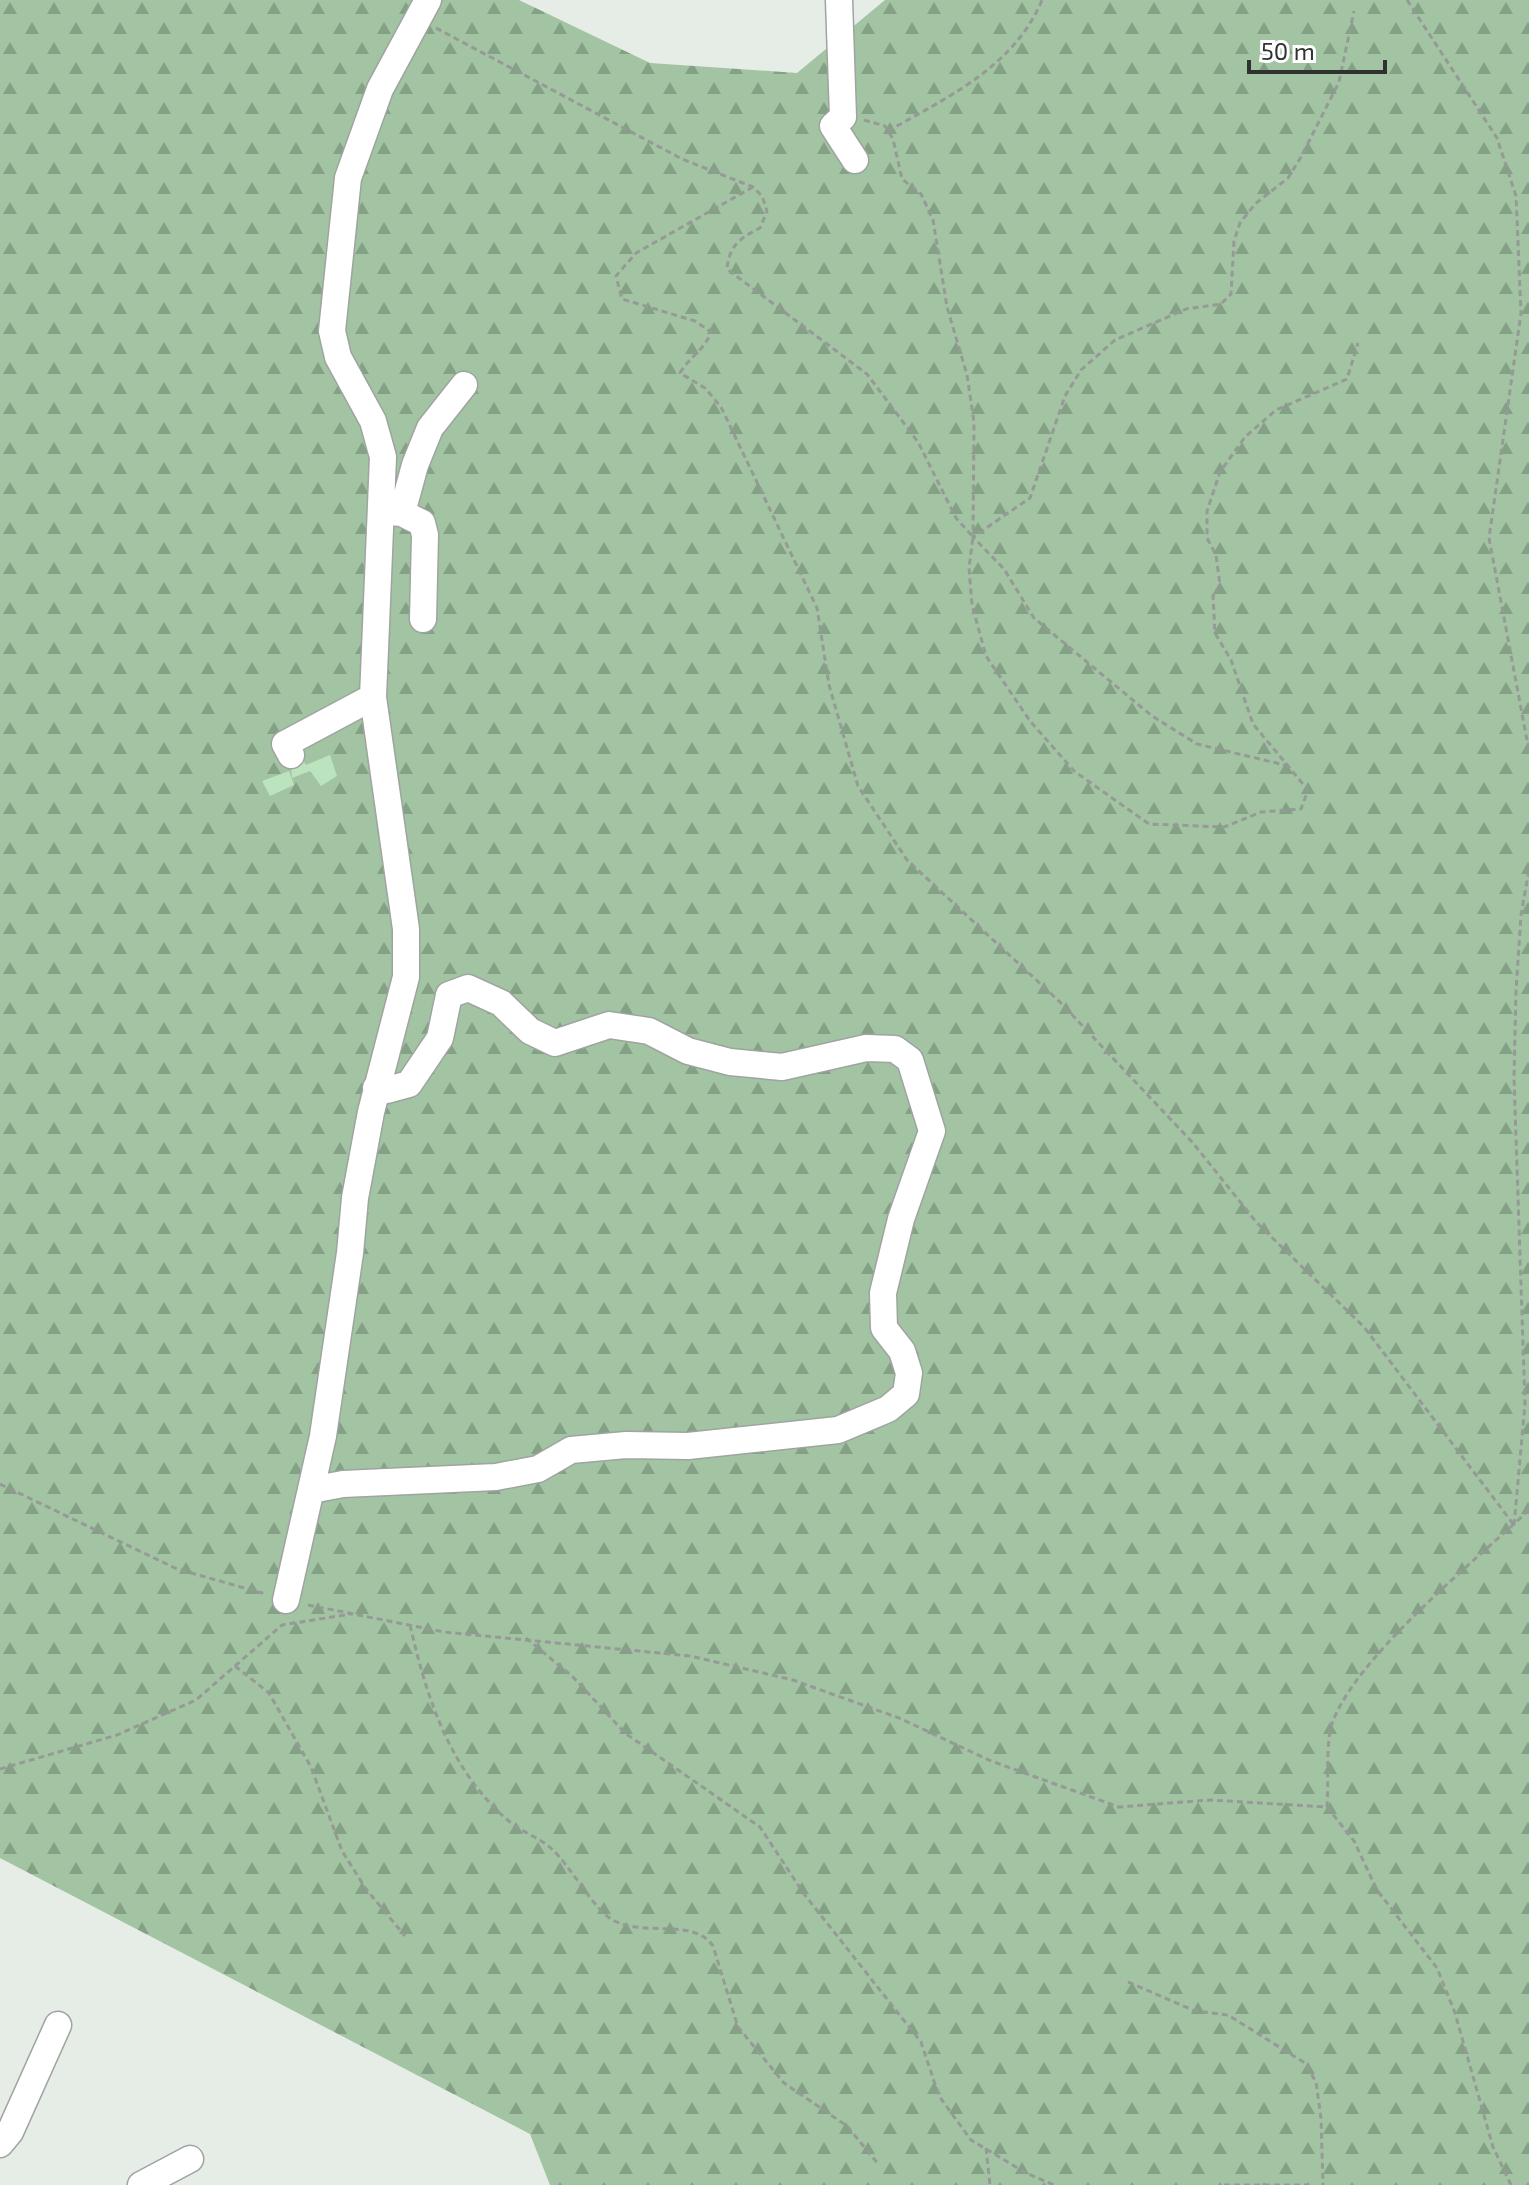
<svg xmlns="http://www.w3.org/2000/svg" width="1529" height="2185" viewBox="0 0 1529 2185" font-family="'Exo 2',sans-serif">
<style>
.forest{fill:url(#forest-firs)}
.building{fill:#bbe3bd}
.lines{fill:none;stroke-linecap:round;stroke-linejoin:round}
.minor-casing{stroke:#9ea49f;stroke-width:29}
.path{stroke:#969a96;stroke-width:3;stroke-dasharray:6 4;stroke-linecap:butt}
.minor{stroke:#fff;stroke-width:26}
</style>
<defs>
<pattern id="forest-firs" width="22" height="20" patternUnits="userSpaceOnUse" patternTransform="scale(2)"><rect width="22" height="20" fill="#a2c4a3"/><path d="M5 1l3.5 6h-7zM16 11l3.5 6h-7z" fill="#84a085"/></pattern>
</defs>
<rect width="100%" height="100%" fill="#e6ece6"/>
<path class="forest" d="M0 0H519L650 63 797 73 885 0H1529V2185H550L530 2134 0 1858Z"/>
<path class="building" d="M330 755 337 776 321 786 310 771 292 778 291 765 301 757 306 765Z
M289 771 294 785 270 796 262 781Z"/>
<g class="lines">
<defs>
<path id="minor" d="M839 0 843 117 833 126 855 160
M387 512 402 513 422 523 425 535 423 619
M402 513 415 465 430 428 464 385
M291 755 285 744 373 697
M311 1490 343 1484 496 1477 538 1469 571 1450 626 1445 688 1446 838 1430 888 1409 906 1394 909 1373 902 1351 884 1328 883 1293 901 1219 932 1131 910 1060 895 1049 866 1048 782 1067 730 1062 688 1051 649 1031 609 1025 555 1043 530 1031 501 1003 468 988 449 995 440 1038 409 1084 387 1090 376 1088
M286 1600 323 1436 350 1253 355 1198 371 1112 406 977V929L373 697 383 457 373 421 338 357 332 331 348 178 380 89 428 0
M0 2144 10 2132 58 2025
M141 2185 190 2159"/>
</defs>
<use href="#minor" class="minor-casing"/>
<path class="path" d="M1407 0 1497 138 1516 196 1521 313 1489 538 1529 751
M436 28 682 159 753 187 762 196 767 211 760 228C740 238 729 246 727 269L867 374 918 442 956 518 973 537 969 568 972 605 986 656 1030 721 1074 771 1149 824 1224 827 1261 812 1301 809 1308 790 1253 724 1231 660 1215 633 1213 596 1220 585 1216 555 1207 538V511L1220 472 1245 437 1276 410 1347 379 1358 343
M864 120 885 126 893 139 902 179 921 194 933 220 947 307 967 375 974 422 973 537
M888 131C948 97 1014 67 1042 0
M753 187 636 253 616 276 622 299 695 321 711 332C704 351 690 356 680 373L705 388 721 407 817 608 829 685 858 786 907 860 1060 1002 1193 1143 1257 1223 1364 1327 1514 1525
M1289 766 1197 744 1152 716 1034 618 1004 569 973 537 1030 498 1065 396 1081 370 1115 340 1186 309 1221 304 1231 294 1234 241 1240 223 1255 204 1288 178 1301 157 1339 82 1354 11
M0 1484 177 1569 266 1594
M1514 1525 1525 1404 1514 1078 1516 990 1521 915 1529 870
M308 1605 444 1632 690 1656 793 1680 899 1718 991 1761 1119 1807 1210 1800 1327 1807 1354 1841 1377 1890 1437 1968 1455 2013 1493 2147 1511 2185
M410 1625C427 1699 450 1772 511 1823 524 1833 540 1838 552 1849 570 1866 594 1909 611 1919 641 1938 694 1917 713 1946L738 2027 784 2083 847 2126 879 2165
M526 1638 573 1677 625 1733 760 1827 804 1894 921 2042 939 2096 971 2140 1026 2173 1054 2185
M235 1666 269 1693 311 1767 342 1851 366 1889 405 1936
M0 1769 117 1735 196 1700 282 1625 351 1614
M1327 1807C1329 1784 1325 1740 1333 1721 1359 1654 1474 1562 1529 1510
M1128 1982 1195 2011 1228 2015 1305 2063 1316 2082 1321 2118 1323 2185
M986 2148 990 2185
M1224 2185H1308"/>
<use href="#minor" class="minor"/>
</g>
<path d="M1249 60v12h136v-12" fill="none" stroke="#303230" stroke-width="4"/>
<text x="1261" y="60" font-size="24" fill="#303230" stroke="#ffffff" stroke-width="6" paint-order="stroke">50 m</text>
</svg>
